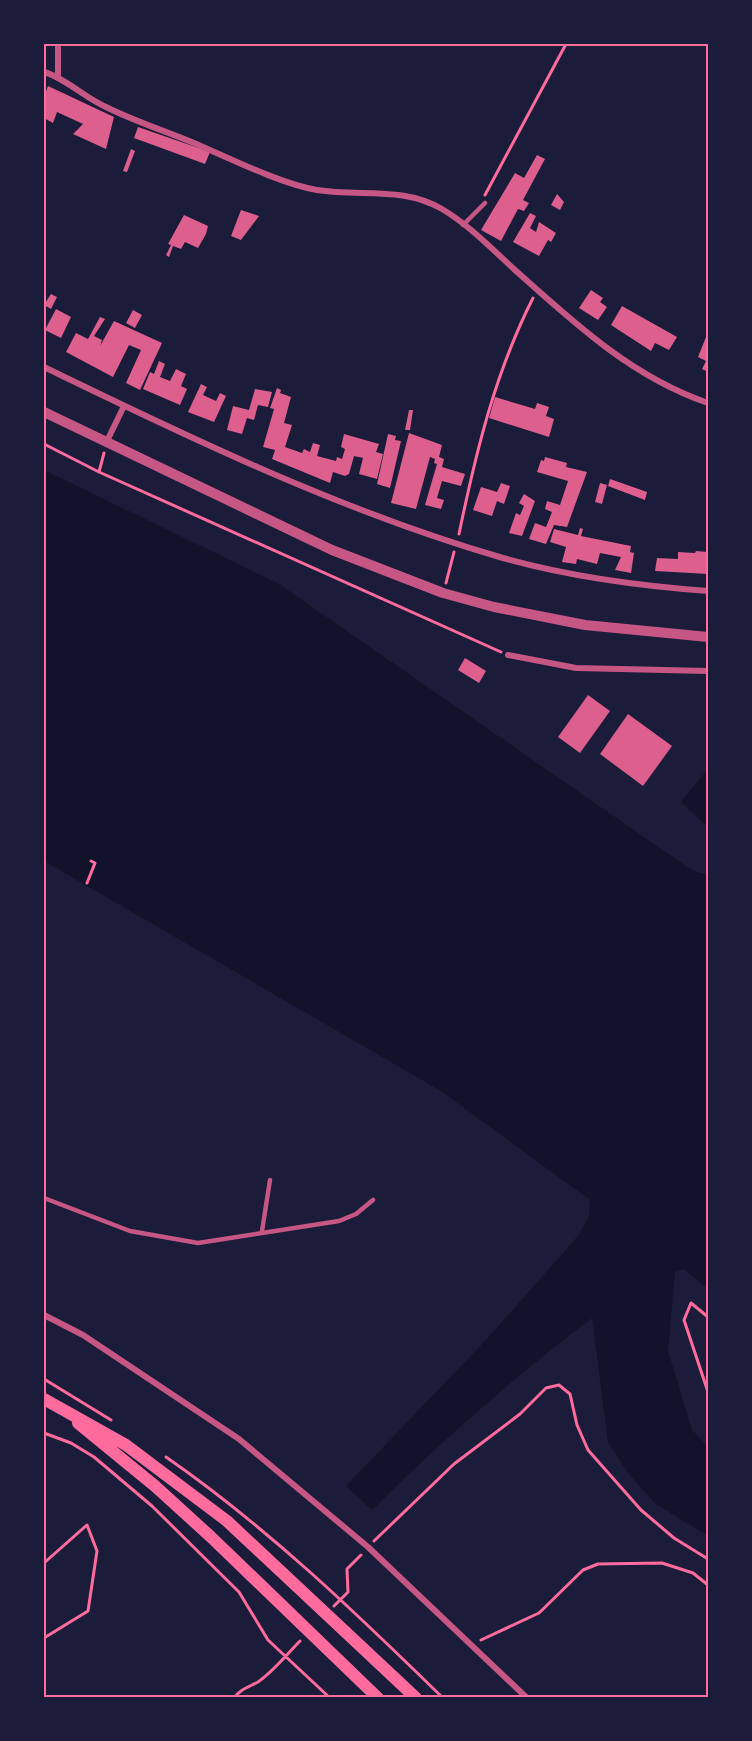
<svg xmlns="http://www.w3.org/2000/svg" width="752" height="1741" viewBox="0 0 752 1741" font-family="Arial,sans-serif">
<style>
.water{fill:#12122b}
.building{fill:#dd5f8e}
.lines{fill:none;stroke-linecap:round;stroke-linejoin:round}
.path{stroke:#ff6b9d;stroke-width:3}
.service{stroke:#c65784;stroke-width:4.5}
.minor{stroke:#c65784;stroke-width:6}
.tertiary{stroke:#c65784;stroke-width:10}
.secondary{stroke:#ff6b9d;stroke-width:12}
.neatline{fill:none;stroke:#ff6b9d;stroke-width:2}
</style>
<rect width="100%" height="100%" fill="#1b1b3a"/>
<path class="water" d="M44 470 279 584 687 867 700 873H708V1289L683 1269 675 1272 668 1351 692 1430 708 1447V1536L656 1504 628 1473 608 1442 592 1318C514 1377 441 1441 372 1510L346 1486 487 1339 578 1236 589 1217 590 1200 441 1091 44 861Z
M708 769V827L681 802Z"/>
<path class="building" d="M48 86 114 117 106 149 73 134 83 124 57 112 53 123 44 118V97Z
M138 127 210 152 205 164 134 138Z
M131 149 135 151 127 172 123 171Z
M537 155 545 159 523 200 529 203 524 211 518 209 501 241 481 230 515 173 524 178Z
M557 194 564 202 560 210 551 205Z
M241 210 259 216 241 240 231 236Z
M530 213 536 216 530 228 536 232 539 222 556 233 551 242 548 240 539 256 513 242Z
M184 215 208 226 206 234 198 248 185 242 181 249 173 246 169 257 166 255 171 245 168 244Z
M591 290 603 298 600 302 607 307 598 320 579 308Z
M51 294 57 297 51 309 44 305Z
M622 306 677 337 669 350 655 343 651 351 611 325Z
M56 309 71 317 61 338 45 330Z
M133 310 142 315 135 328 126 323Z
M100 317 105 319 94 336 102 340 100 346 114 321 162 343 140 390 126 383 141 350 129 345 113 377 66 352 76 333 88 339Z
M708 332V372L702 369 706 361 698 357Z
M159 361 165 364 160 377 170 381 176 369 186 374 181 386 187 389 180 405 143 389 150 372 154 374Z
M201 384 207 387 203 395 216 401 220 393 226 396 214 422 188 412Z
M277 388 281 390 280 393 291 397 284 423 292 425 285 447 302 453 304 449 310 452 313 443 320 445 317 456 336 461 337 457 342 459 345 449 341 447 344 434 379 444 376 452 383 454 377 479 359 474 363 458 354 456 349 474 345 476 333 472 330 483 272 459 275 450 263 447 274 409 270 408Z
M255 389 272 392 268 407 258 405 254 420 247 418 242 434 227 430 233 406 249 410Z
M495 397 535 409 537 403 549 407 546 416 554 419 549 437 489 418Z
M409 410H413L410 430H405Z
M409 433 442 445 439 457 444 459 442 467 465 474 461 486 442 481 437 498 444 500 441 509 425 505 437 464 434 463 435 459 430 457 416 509 391 503Z
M388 434 396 436 395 440 401 441 390 488 377 484Z
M545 457 567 463 566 467 587 472 567 527 554 525 546 544 529 539 535 523 546 527 552 512 545 509 547 501 560 505 568 481 537 472 541 460 544 461Z
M610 479 647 492 645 500 608 486Z
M501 483 510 486 504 504 497 501 492 516 473 510 481 487 497 492Z
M600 483 607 485 602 504 595 502Z
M524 494 535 501 522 536 509 533 516 513 520 515 524 506 519 503Z
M580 528 583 529 581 536 631 546 630 552 634 553 631 573 615 570 621 557 600 553 597 564 577 559 576 564 562 562 566 547 550 542 554 529 578 535Z
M696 551 708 552V574L655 571 657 558 678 559V552L695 553Z
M465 658 486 671 479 683 458 670Z
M588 695 610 711 580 753 558 737Z
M628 714 672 746 643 786 600 754Z"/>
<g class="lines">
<path class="path" d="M485 195 566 44
M44 444 99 472 501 652
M99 472 104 453
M459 534C476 452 495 373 533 298
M446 583 454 552
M87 883 95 863 91 861
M708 1317 691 1303 684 1320 708 1392
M44 1379 111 1420
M44 1433 71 1443 94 1457 152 1506 239 1592 268 1640 330 1698
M166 1457C267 1527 355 1612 443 1698
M374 1541 454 1464 520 1414 546 1388 559 1385 570 1394 577 1425 588 1450 641 1510 674 1538 708 1559
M44 1563 87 1525 97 1551 88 1611 44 1638
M334 1606 348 1592 347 1569 361 1555
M481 1640 539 1613 583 1570 598 1564 662 1563 693 1573 708 1585
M234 1698C240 1689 249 1687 258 1682 274 1671 287 1654 300 1641"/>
<path class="service" d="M463 225 485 203
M44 1198 130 1231 198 1243 339 1221 356 1214 373 1200
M262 1231 270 1180"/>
<path class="minor" d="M58 44V76
M44 72C65 78 84 97 106 107 134 121 165 131 194 143 229 158 281 184 317 190 361 197 402 186 442 209 469 225 492 249 515 270 574 323 632 377 708 403
M44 367C192 439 344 512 503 558 570 577 640 586 708 591
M106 443 124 406
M508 655 576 668 708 671
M44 1315 83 1335 239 1439 368 1547 527 1698"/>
<path class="tertiary" d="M44 412 332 550 443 593 494 607 585 625 708 637"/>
<path class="secondary" d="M44 1399 126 1445 227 1521 416 1698
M78 1423 155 1486 211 1537 378 1698"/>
</g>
<rect width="752" height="1741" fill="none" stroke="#1b1b3a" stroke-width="90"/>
<rect x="45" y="45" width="662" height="1651" class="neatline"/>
</svg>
